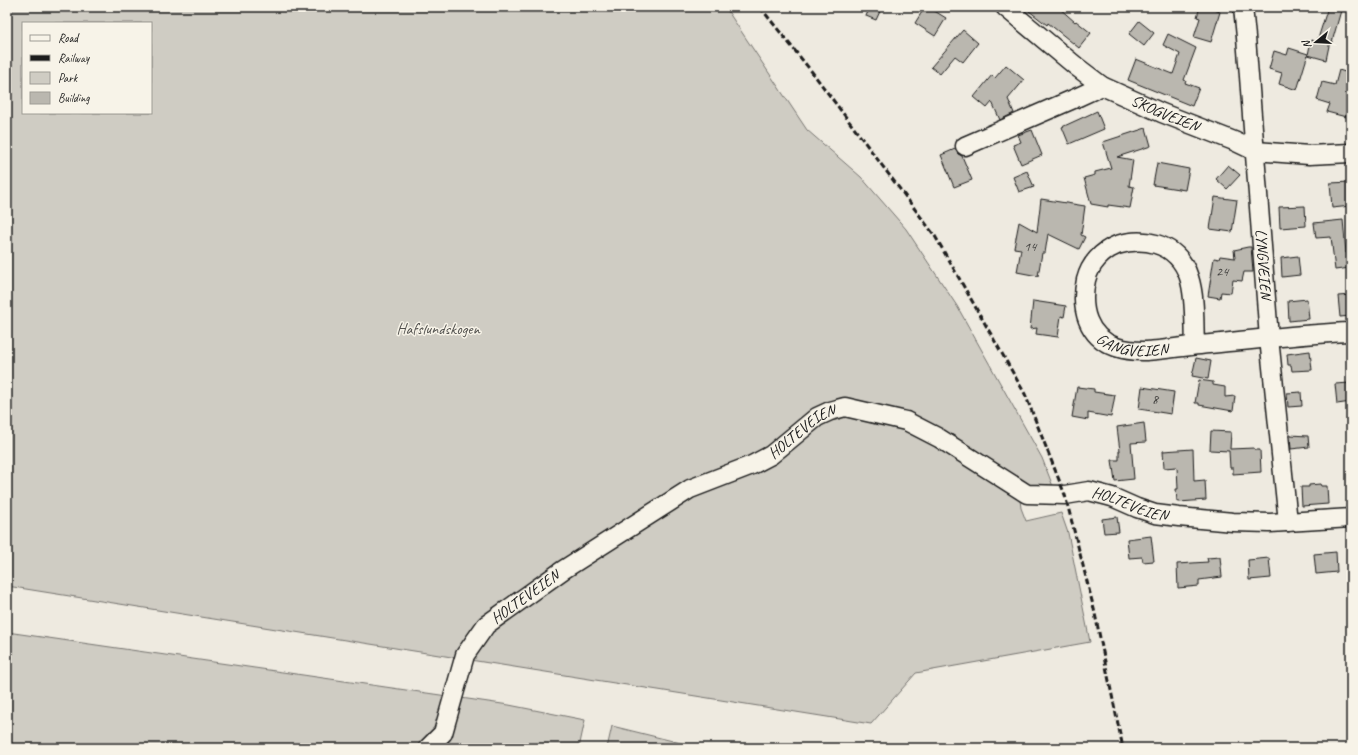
<svg xmlns="http://www.w3.org/2000/svg" width="1358" height="755" viewBox="0 0 1358 755" font-family="Caveat,sans-serif">
<style>
.green{fill:#cfccc3;stroke:#767470;fill-rule:evenodd}
.building{fill:#bab7af;stroke:#1c1c1c}
.lines{fill:none;stroke-linecap:round;stroke-linejoin:round}
.minor-casing{stroke:#1c1c1c;stroke-width:21}
.minor{stroke:#f7f3e8;stroke-width:18}
.rail{stroke:#1c1c1c;stroke-width:3;stroke-dasharray:6 3;stroke-linecap:butt}
.labels{text-anchor:middle;dominant-baseline:central;stroke-width:3;stroke-linejoin:round;paint-order:stroke}
.number-label{font-size:14px;fill:#444341}
.street-label{font-size:16px;fill:#1c1c1c;stroke:#f7f3e8}
.park-label{font-size:16px;fill:#52514e;stroke:#f7f3e8}
</style>
<rect width="100%" height="100%" fill="#eeeae0"/>
<filter id="ink" filterUnits="userSpaceOnUse"><feTurbulence type="fractalNoise" baseFrequency=".025" numOctaves="2"/><feDisplacementMap in="SourceGraphic" scale="8" xChannelSelector="R" yChannelSelector="G"/><feConvolveMatrix kernelMatrix="1 2 1 2 8 2 1 2 1" color-interpolation-filters="sRGB"/></filter>
<g filter="url(#ink)">
<path class="green" d="M7 7H725L807 130 861 177 906 229 957 306 1042 458 1054 489 1018 484 1021 508 1026 521 1061 513 1068 533 1090 642 916 673 871 724 7 586ZM23 23H151V113H23Z
M7 632 509 705 585 720 579 748H7Z
M612 726 701 748H607Z"/>
<path class="building" d="M870 7H882L876 20 866 16Z
M925 7H928L946 18 935 36 915 23Z
M1024 7H1058L1075 22 1076 21 1091 33 1079 48 1048 23 1047 25Z
M1200 7H1205L1220 12 1211 42 1194 37 1200 18 1197 17Z
M1328 7H1342L1332 42 1330 41 1326 60 1308 55 1311 40 1317 42Z
M1139 21 1154 33 1144 46 1129 34Z
M963 30 978 43 963 62 955 56 940 74 931 67Z
M1168 34 1196 48 1184 80 1186 81 1185 83 1199 88 1192 106 1128 80 1136 59 1173 74 1180 54 1163 45Z
M1289 48 1308 54 1297 90 1279 84 1282 73 1269 69 1274 51 1287 55Z
M1006 65 1024 80 1008 99 1014 113 1000 120 992 102 987 108 974 97 992 75 995 78Z
M1339 70 1351 74V115L1347 114 1346 117 1327 112 1330 104 1317 100 1322 82 1335 85Z
M1097 111 1104 129 1069 144 1062 127Z
M1146 128 1151 146 1117 157 1133 160 1129 186 1134 187 1130 208 1108 205V207L1091 204 1084 178 1095 175V172L1111 168 1103 142Z
M1032 130 1042 155 1021 164 1013 145 1021 142 1018 135Z
M955 149 958 154 962 156 972 180 954 187 941 155Z
M1157 163 1189 169 1185 190 1153 185Z
M1228 165 1240 175 1227 189 1216 179Z
M1027 171 1034 187 1019 192 1013 177Z
M1351 182V206L1332 208 1330 183Z
M1215 197 1237 200 1232 232 1210 229Z
M1041 199 1085 206 1081 235 1085 237 1079 249 1048 234 1045 253H1042L1038 276 1017 272 1021 249 1014 248 1019 222 1037 232Z
M1305 206 1306 226 1280 228 1279 207Z
M1343 220 1346 253H1348L1350 268 1335 270 1331 237 1316 238 1314 223Z
M1248 247H1251L1253 272H1244L1242 281 1233 280 1231 293 1221 292 1220 298 1208 296 1214 258 1219 259 1220 256 1235 258 1234 250Z
M1298 256 1300 275 1282 277 1281 258Z
M1351 295V316L1340 317 1338 296Z
M1307 299 1309 319 1289 321 1288 301Z
M1033 301 1066 306 1064 317 1061 316 1058 337 1036 334 1037 328 1030 329Z
M1310 351 1312 370 1292 371 1291 365H1288L1287 354Z
M1196 358 1211 361 1208 379 1192 376Z
M1199 380 1213 382V385L1225 387V397L1235 396 1233 411 1199 405V403H1195Z
M1350 383 1351 402 1337 404 1335 384Z
M1077 387 1094 389V392L1115 395 1111 417 1088 413V420L1072 417Z
M1142 387 1174 392 1171 414 1139 409Z
M1301 392 1302 406 1288 407 1287 393Z
M1144 423 1146 442 1131 443 1134 479 1115 481 1112 460H1119V451H1120L1117 427Z
M1211 431 1231 432 1230 449 1254 448 1255 450H1260L1261 472 1233 474V468H1230L1229 451 1210 450Z
M1290 435 1308 436 1309 447 1291 449Z
M1193 449 1194 481 1205 480 1206 500 1179 502 1177 501 1176 489H1178L1177 467 1164 468 1163 451Z
M1320 484 1321 486H1327L1328 504 1302 506 1301 487H1309V485Z
M1117 517 1119 532 1104 533 1102 519Z
M1151 536 1154 561 1143 562 1142 557 1129 558 1127 539Z
M1336 552 1337 572 1316 574 1314 554Z
M1220 557 1222 577 1199 580V586L1178 588 1177 564 1208 562 1207 558Z
M1269 558 1271 578 1249 580 1248 560Z"/>
<g class="lines">
<defs>
<g id="minor">
<path id="s1" d="M1005 7 1077 67 1102 86 1162 113 1234 141 1255 151 1309 155 1351 153"/>
<path id="s2" d="M1243 7 1246 37 1269 338 1288 522"/>
<path d="M965 146 1078 97 1102 86"/>
<path id="s3" d="M1195 345C1193 309 1200 257 1156 244 1142 240 1130 241 1117 245 1102 251 1090 264 1086 280 1080 308 1087 337 1116 347 1143 356 1173 347 1200 345 1250 340 1301 334 1351 332"/>
<path id="s4" d="M428 748 443 733 465 655 486 625 563 570 690 489 752 465 771 455 817 417 830 411 845 407 906 421 939 438 1027 494 1065 495 1089 491 1112 497 1137 508 1155 514 1179 517 1233 522 1270 523 1351 518"/>
</g>
</defs>
<use href="#minor" class="minor-casing"/>
<use href="#minor" class="minor"/>
<path class="rail" d="M760 7 812 72 935 236 1025 394 1065 495 1094 609 1123 748"/>
</g>
</g>
<g class="labels">
<g class="number-label">
<text x="1030" y="246">14</text>
<text x="1222" y="271">24</text>
<text x="1155" y="399">8</text>
</g>
<g class="street-label">
<text stroke="none"><textPath href="#s1" startOffset="194">SKOGVEIEN</textPath></text>
<text stroke="none"><textPath href="#s2" startOffset="258">LYNGVEIEN</textPath></text>
<text stroke="none"><textPath href="#s3" startOffset="302">GANGVEIEN</textPath></text>
<text stroke="none"><textPath href="#s4" startOffset="511">HOLTEVEIEN</textPath></text>
<text stroke="none"><textPath href="#s4" startOffset="871">HOLTEVEIEN</textPath></text>
<text stroke="none"><textPath href="#s4" startOffset="187">HOLTEVEIEN</textPath></text>
</g>
<g class="park-label">
<text x="438" y="329">Hafslundskogen</text>
</g>
</g>
<rect width="1358" height="755" fill="none" stroke="#f7f3e8" stroke-width="24"/>
<rect x="12" y="12" width="1334" height="731" fill="none" stroke="#1c1c1c" stroke-width="1.5" filter="url(#ink)"/>
<rect x="22" y="22" width="130" height="92" fill="#f7f3e8" stroke="#9f9d96"/>
<rect x="30" y="35" width="20" height="6" fill="#f7f3e8" stroke="#9f9d96"/>
<text x="58" y="42" font-size="12" fill="#1c1c1c">Road</text>
<rect x="30" y="55" width="20" height="6" fill="#1c1c1c" stroke="#9f9d96"/>
<text x="58" y="62" font-size="12" fill="#1c1c1c">Railway</text>
<rect x="30" y="72" width="20" height="12" fill="#cfccc3" stroke="#9f9d96"/>
<text x="58" y="82" font-size="12" fill="#1c1c1c">Park</text>
<rect x="30" y="92" width="20" height="12" fill="#bab7af" stroke="#9f9d96"/>
<text x="58" y="102" font-size="12" fill="#1c1c1c">Building</text>
<g transform="translate(1316 42) rotate(252)" stroke="#f7f3e8" stroke-width="3" paint-order="stroke">
<path d="M0-3L7 15L0 10L-7 15Z" fill="#1c1c1c"/>
<text y="-6" font-size="11" font-weight="bold" text-anchor="middle" fill="#1c1c1c">N</text>
</g>
</svg>
